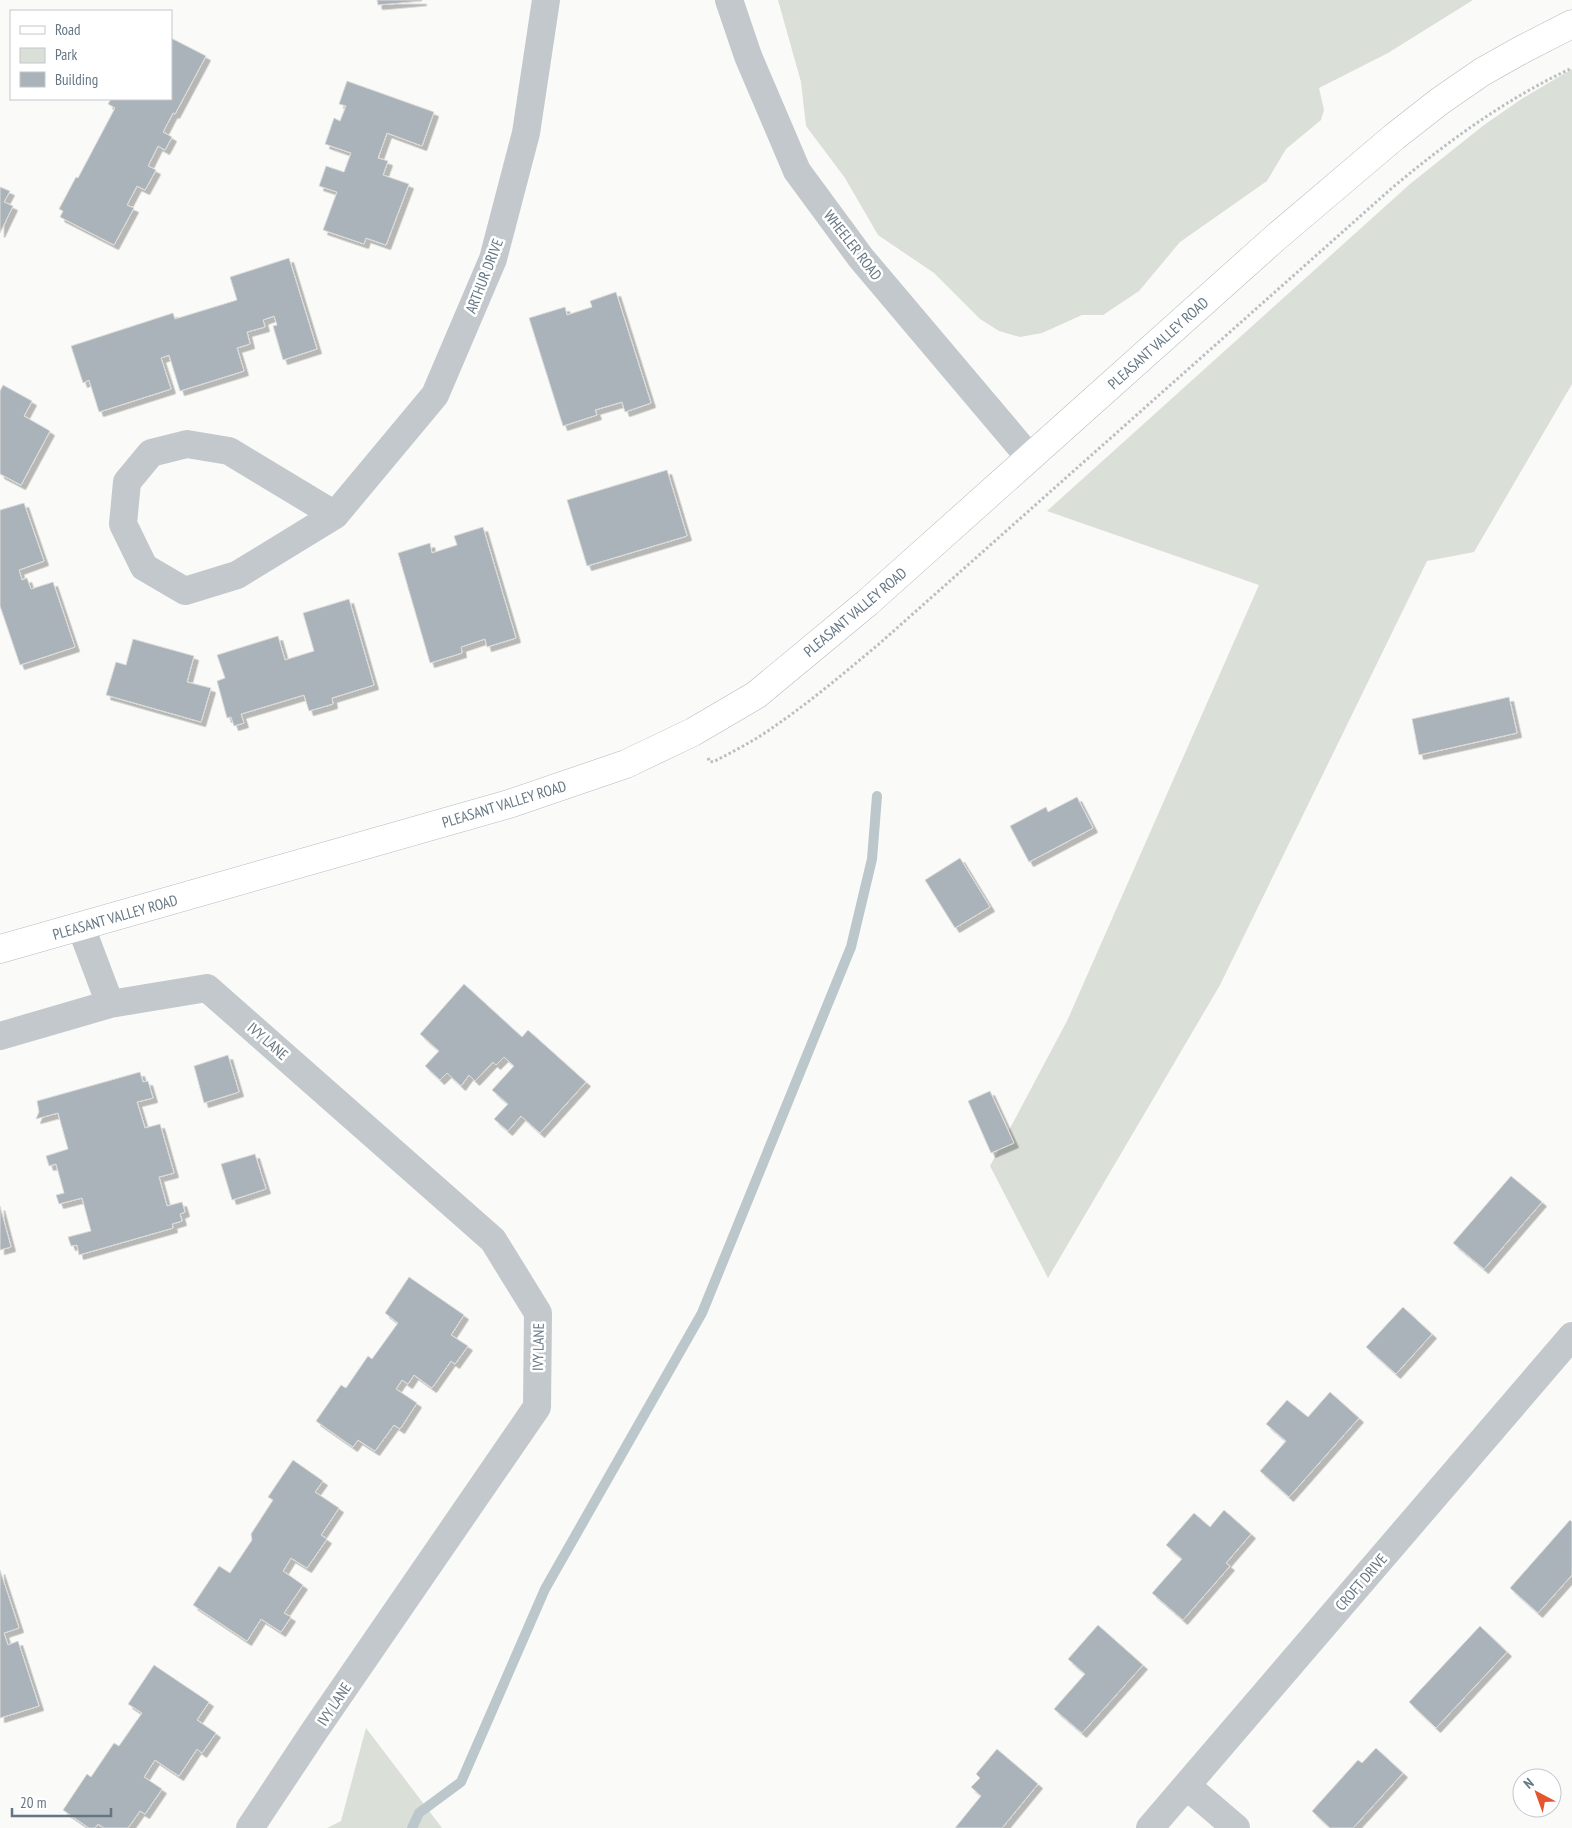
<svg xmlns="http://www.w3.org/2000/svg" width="1572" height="1828" viewBox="0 0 1572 1828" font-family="'PT Sans Narrow',sans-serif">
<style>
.green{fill:#dadfd7}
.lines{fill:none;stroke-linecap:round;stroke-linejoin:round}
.stream{stroke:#bbc7cb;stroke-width:10}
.building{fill:#aab3b9;stroke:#dcdcda;filter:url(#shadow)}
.major-casing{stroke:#b5babe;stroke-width:29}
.path{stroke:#bbbfc2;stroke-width:3;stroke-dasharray:2.5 2.5;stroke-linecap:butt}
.minor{stroke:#c3c8cc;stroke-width:28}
.major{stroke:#fff;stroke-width:28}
.labels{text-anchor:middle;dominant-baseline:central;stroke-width:5;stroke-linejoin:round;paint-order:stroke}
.street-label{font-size:15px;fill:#657683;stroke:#fff}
</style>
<defs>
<filter id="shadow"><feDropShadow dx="4.5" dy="4.5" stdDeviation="0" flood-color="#0004"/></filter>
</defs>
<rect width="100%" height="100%" fill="#fafaf8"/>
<path class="green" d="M778 0H1473L1388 53 1319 88 1324 110 1321 120 1286 149 1267 181 1180 242 1139 291 1103 315H1082L1042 333 1020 337 999 331 980 319 934 273 878 235 845 178 806 126 801 82Z
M1572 69V384L1474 552 1427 561 1220 985 1048 1278 990 1166 1067 1021 1259 585 1047 511 1410 184 1484 125 1523 98Z
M366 1728 442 1828H327L341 1821Z"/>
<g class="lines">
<path class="stream" d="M412 1828 419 1813 461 1782 545 1589 702 1313 851 947 872 859 877 796"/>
</g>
<path class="building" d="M377 0H422V1L378 5Z
M171 38 206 56 175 114 173 113 163 132 172 137 165 150 158 146 148 166 156 170 145 190 137 186 127 205 134 208 114 245 60 217 63 211 59 209 76 177 78 178 115 108 108 104 111 99H171Z
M347 81 434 112 422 146 387 133 378 158 388 161 383 175 409 184 386 245 366 238 364 244 323 230 337 192 319 186 326 166 344 172 351 153 325 144 334 118 340 121 346 106 339 104Z
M0 187 10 191 4 202 13 206 0 233Z
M289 258 317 349 283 360 273 326 277 325 274 316 263 320 265 327 247 332 250 344 237 348 244 371 180 391 169 355 161 358 171 389 99 412 89 380 83 383 71 346 173 313 175 319 237 300 230 277Z
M616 292 651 403 625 412 622 402 595 410 597 415 563 426 529 318 565 307 567 315 592 307 590 301Z
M3 385 32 401 24 416 50 431 21 485 0 474V391Z
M667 470 687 536 587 566 567 500Z
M24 503 44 561 19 570 22 580 27 578 31 589 53 582 75 647 20 665 0 606V510Z
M483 527 516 638 487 647 485 639 461 647 462 653 430 663 398 553 430 543 432 553 457 545 454 536Z
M349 599 374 685 332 698 333 704 309 711 304 695 241 714 244 723 234 726 231 717 227 718 217 681 225 678 217 655 278 636 285 660 314 651 303 613Z
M133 639 194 656 187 682 211 688 201 722 106 695 116 662 126 665Z
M1509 697 1517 733 1419 755 1412 719Z
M1077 797 1093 828 1029 862 1010 826 1046 807 1048 812Z
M960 858 990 907 955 928 925 880Z
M464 984 522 1037 528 1030 586 1082 540 1133 521 1116 508 1131 494 1119 508 1104 492 1090 514 1066 504 1057 496 1065 493 1062 475 1081 469 1075 461 1086 447 1073 440 1080 425 1066 439 1051 420 1034Z
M228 1055 239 1092 204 1103 194 1066Z
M140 1072 143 1082 148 1081 153 1098 137 1102 145 1128 160 1124 174 1173 159 1177 167 1206 182 1202 185 1212 180 1214 182 1221 172 1224 173 1228 79 1255 77 1245 71 1246 68 1237 91 1231 82 1198 59 1204 56 1195 64 1193 56 1164 49 1166 46 1156 68 1149 58 1113 36 1119 39 1112 37 1101Z
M990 1091 1014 1143 991 1153 968 1101Z
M255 1154 266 1189 232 1200 221 1164Z
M1511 1176 1542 1202 1484 1269 1453 1243Z
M0 1206 11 1247 0 1250Z
M409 1277 464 1315 451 1335 468 1346 455 1364 451 1361 432 1388 414 1375 408 1384 402 1380 396 1389 417 1403 400 1429 394 1425 375 1451 358 1440 353 1447 316 1421 341 1385 346 1388 368 1356 372 1359 398 1323 385 1313Z
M1403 1307 1432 1334 1396 1374 1366 1347Z
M1330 1392 1359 1418 1289 1497 1260 1471 1286 1441 1266 1424 1287 1400 1308 1417Z
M293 1460 323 1481 315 1492 339 1508 321 1535 327 1539 307 1568 291 1558 283 1571 303 1585 284 1613 291 1617 281 1632 261 1619 247 1641 193 1605 219 1566 230 1573 252 1540 251 1534 273 1500 268 1497Z
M1224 1510 1251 1534 1226 1563 1230 1566 1183 1620 1152 1593 1182 1559 1166 1545 1194 1513 1210 1527Z
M1570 1520 1572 1522V1575L1538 1613 1510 1588Z
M0 1570 19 1628 4 1633 8 1645 18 1641 39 1706 0 1718Z
M1098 1625 1143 1665 1082 1733 1054 1709 1085 1674 1068 1659Z
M1480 1626 1507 1652 1436 1728 1409 1702Z
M154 1665 209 1702 197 1720 216 1733 202 1753 197 1749 179 1776 155 1760 144 1777 162 1789 145 1814 140 1811 128 1828H104L98 1824 95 1828H89L63 1810 87 1774 91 1777 114 1743 119 1746 142 1713 128 1704Z
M1376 1748 1403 1773 1353 1828H1330L1312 1811 1358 1760 1362 1763Z
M997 1749 1038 1784 1002 1828H955L981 1796 971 1787 980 1778 976 1774Z"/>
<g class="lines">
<defs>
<path id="major" d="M0 949 509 804 626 764 693 732 756 695 867 603 1275 238 1394 137 1440 101 1482 72 1523 49 1572 24"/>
</defs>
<use href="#major" class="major-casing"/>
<path class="path" d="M708 758 710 762 715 761C734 751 754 741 772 728 809 703 844 673 879 644L1392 188C1448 141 1506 99 1572 68"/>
<path class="minor" d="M729 0 748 56 797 171 861 258 1030 458
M335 515 229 451 187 444 151 453 127 482 123 524 144 567 185 591 237 575 335 515 435 395 493 259 526 133 546 0
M81 927 110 1004
M0 1036 110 1004 207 988 493 1240 538 1313 537 1407 315 1730 250 1828
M1187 1786 1236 1828
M1150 1828 1572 1336"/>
<use href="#major" class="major"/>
</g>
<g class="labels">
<g class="street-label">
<text transform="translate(853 245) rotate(52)">WHEELER ROAD</text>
<text transform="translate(484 276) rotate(-69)">ARTHUR DRIVE</text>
<text transform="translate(1158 343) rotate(-42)">PLEASANT VALLEY ROAD</text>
<text transform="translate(855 612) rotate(-40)">PLEASANT VALLEY ROAD</text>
<text transform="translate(504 804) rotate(-17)">PLEASANT VALLEY ROAD</text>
<text transform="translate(115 917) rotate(-16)">PLEASANT VALLEY ROAD</text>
<text transform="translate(268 1041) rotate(41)">IVY LANE</text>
<text transform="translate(538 1347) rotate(-89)">IVY LANE</text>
<text transform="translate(1361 1582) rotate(-49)">CROFT DRIVE</text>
<text transform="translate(334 1704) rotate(-56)">IVY LANE</text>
</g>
</g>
<rect x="10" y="10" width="162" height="90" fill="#ffffff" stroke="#c1c8cd"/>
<rect x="20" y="26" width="25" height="8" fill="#ffffff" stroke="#c1c8cd"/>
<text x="55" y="35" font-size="15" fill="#657683">Road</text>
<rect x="20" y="48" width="25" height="15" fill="#dadfd7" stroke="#c1c8cd"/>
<text x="55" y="60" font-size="15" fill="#657683">Park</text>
<rect x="20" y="72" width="25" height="15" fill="#aab3b9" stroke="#c1c8cd"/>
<text x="55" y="85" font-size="15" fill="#657683">Building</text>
<g transform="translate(1537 1793) rotate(319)"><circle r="24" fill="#ffffff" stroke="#c1c8cd"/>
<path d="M0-4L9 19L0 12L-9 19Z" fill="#e4572e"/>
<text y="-8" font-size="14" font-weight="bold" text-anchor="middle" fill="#657683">N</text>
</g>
<path d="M12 1808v8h99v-8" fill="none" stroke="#657683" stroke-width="2.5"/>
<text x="20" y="1808" font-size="15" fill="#657683" stroke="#ffffff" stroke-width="4" paint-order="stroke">20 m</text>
</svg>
